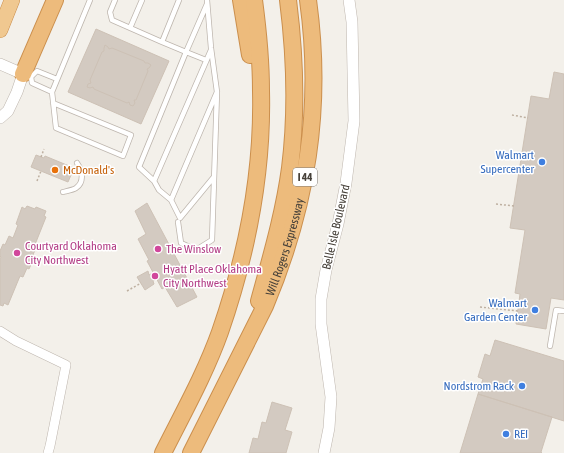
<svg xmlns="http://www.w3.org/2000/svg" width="564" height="453" viewBox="0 0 564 453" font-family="'Asap Condensed',sans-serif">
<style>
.building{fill:#d3cac1;stroke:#cdc1b5}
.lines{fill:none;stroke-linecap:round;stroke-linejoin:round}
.service-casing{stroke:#beb6ae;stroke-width:6}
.minor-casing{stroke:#beb6ae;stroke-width:10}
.tertiary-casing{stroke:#beb6ae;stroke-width:12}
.trunk-casing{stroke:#cb8f4d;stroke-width:16}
.motorway-casing{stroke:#cb8f4d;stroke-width:18}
.path{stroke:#beb0a1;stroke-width:1.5;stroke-dasharray:2 2;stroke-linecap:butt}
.service{stroke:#fff;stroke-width:4.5}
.minor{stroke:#fff;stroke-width:9}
.tertiary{stroke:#fff;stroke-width:11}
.trunk{stroke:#f0c890;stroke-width:15}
.motorway{stroke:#edbb7c;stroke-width:16}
.shop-dot{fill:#3f7fe0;stroke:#fff;stroke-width:1.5}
.food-dot{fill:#e8710a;stroke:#fff;stroke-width:1.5}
.hotel-dot{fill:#d1479c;stroke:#fff;stroke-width:1.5}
.labels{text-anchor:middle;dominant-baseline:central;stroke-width:3;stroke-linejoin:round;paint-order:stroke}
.shield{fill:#fff;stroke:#7e7974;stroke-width:1}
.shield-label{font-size:11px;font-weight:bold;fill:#464039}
.shop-label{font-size:12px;fill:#366cbe;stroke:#fff;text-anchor:end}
.food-label{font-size:12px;fill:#c56008;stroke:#fff;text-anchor:start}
.street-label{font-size:12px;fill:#464039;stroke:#fff}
.hotel-label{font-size:12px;fill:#b23c85;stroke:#fff;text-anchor:start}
</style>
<rect width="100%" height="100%" fill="#f3f0ea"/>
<path class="building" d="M96 29 169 61 141 124 68 92Z
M105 45 108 47 109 49 112 48 144 61 145 63H148L151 65 149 68 147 69 148 71 136 100H134L135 103 133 106 130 105 129 102 127 103 94 89 93 87 90 88 87 87 88 84 91 83 90 80 102 52 104 51V48Z
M554 72 564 74V300L551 298 546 329 516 324 520 294 515 293 525 230 510 228 531 96 549 99Z
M36 155 44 158 45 156 74 168 68 182 31 167Z
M147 203 197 297 177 307 165 287 162 289 147 261 149 260 138 239 146 234 135 211Z
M27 206 35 209 36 207 46 211 44 216 46 217 34 247 36 248 32 257 34 258 29 269 27 268 23 277 20 276 8 305 4 303 3 306 0 305V259L1 257 0 256V251L3 244 5 245 9 236 13 238 18 225 16 224 22 207 25 209Z
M148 271 149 275 153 273 157 279 153 281 154 284 145 290 137 277Z
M495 340 564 361V421L478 394 483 379 478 377 485 354 490 356Z
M478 394 552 417 541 452 542 453H460Z
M272 402 292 408 285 430 292 432 286 453H249L253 438 258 439 262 422 266 423Z"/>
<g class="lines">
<defs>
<path id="service" d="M115 0 110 12 112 20 162 42 179 0
M130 28 142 0
M162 42 186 52 207 4
M206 60 186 52 139 167 154 181 159 190 171 200 217 92
M52 92 32 83 31 77 37 71 57 79
M53 103 131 135 123 156 56 128 52 92 90 0
M154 181 211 50
M63 192C67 191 73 190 76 188 85 182 82 170 77 163
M171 200 180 218 213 178
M178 222 181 243 196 250 212 240 217 92 211 48 207 0
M550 346 556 310 564 311"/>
<path id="minor" d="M0 331 16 341 66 365 50 446 48 453"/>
<path id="tertiary" d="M0 64 23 74 17 92 8 111 0 118
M324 453 329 428 331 397 321 324V299L326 270 338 224 346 183 354 121 352 22 349 0"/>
<path id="trunk" d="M0 30 12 0"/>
<g id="motorway">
<path d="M241 0 250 55"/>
<path d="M23 74 55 0"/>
<path d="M259 301C271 257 284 213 290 168 297 112 295 55 288 0"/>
<path d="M163 453C183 413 205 374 220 332 247 254 263 173 261 91 261 60 258 30 254 0"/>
<path id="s1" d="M191 453 265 306C307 206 323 108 308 0"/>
</g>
</defs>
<use href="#service" class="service-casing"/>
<use href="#minor" class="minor-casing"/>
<use href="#tertiary" class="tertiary-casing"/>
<use href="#trunk" class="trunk-casing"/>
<use href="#motorway" class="motorway-casing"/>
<path class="path" d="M512 115 528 118
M41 157 44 149
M37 181 41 171
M496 204 514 206
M127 291 141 283
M480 307 518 311"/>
<use href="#service" class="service"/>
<use href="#minor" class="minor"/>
<use href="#tertiary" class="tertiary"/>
<use href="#trunk" class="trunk"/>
<use href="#motorway" class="motorway"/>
</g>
<g class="shop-dot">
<circle cx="542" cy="162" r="4"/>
<circle cx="535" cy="310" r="4"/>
<circle cx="522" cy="386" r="4"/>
<circle cx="506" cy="434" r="4"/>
</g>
<circle class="food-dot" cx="55" cy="170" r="4"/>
<g class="hotel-dot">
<circle cx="158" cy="249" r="4"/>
<circle cx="17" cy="253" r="4"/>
<circle cx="155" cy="276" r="4"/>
</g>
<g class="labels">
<rect class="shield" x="293" y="168" width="24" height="18" rx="3"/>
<g class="shield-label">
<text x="305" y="177">I 44</text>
</g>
<g class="shop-label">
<text x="534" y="155">Walmart<tspan x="534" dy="14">Supercenter</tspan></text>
<text x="527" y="303">Walmart<tspan x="527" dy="14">Garden Center</tspan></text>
<text x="514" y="386">Nordstrom Rack</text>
<text x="514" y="434" text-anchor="start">REI</text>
</g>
<g class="food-label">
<text x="63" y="170">McDonald's</text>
</g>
<g class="street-label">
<text transform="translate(336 227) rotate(-77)">Belle Isle Boulevard</text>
<text stroke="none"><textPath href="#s1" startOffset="227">Will Rogers Expressway</textPath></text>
</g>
<g class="hotel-label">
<text x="25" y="246">Courtyard Oklahoma<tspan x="25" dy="14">City Northwest</tspan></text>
<text x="166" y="249">The Winslow</text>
<text x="163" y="269">Hyatt Place Oklahoma<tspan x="163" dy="14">City Northwest</tspan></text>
</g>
</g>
</svg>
